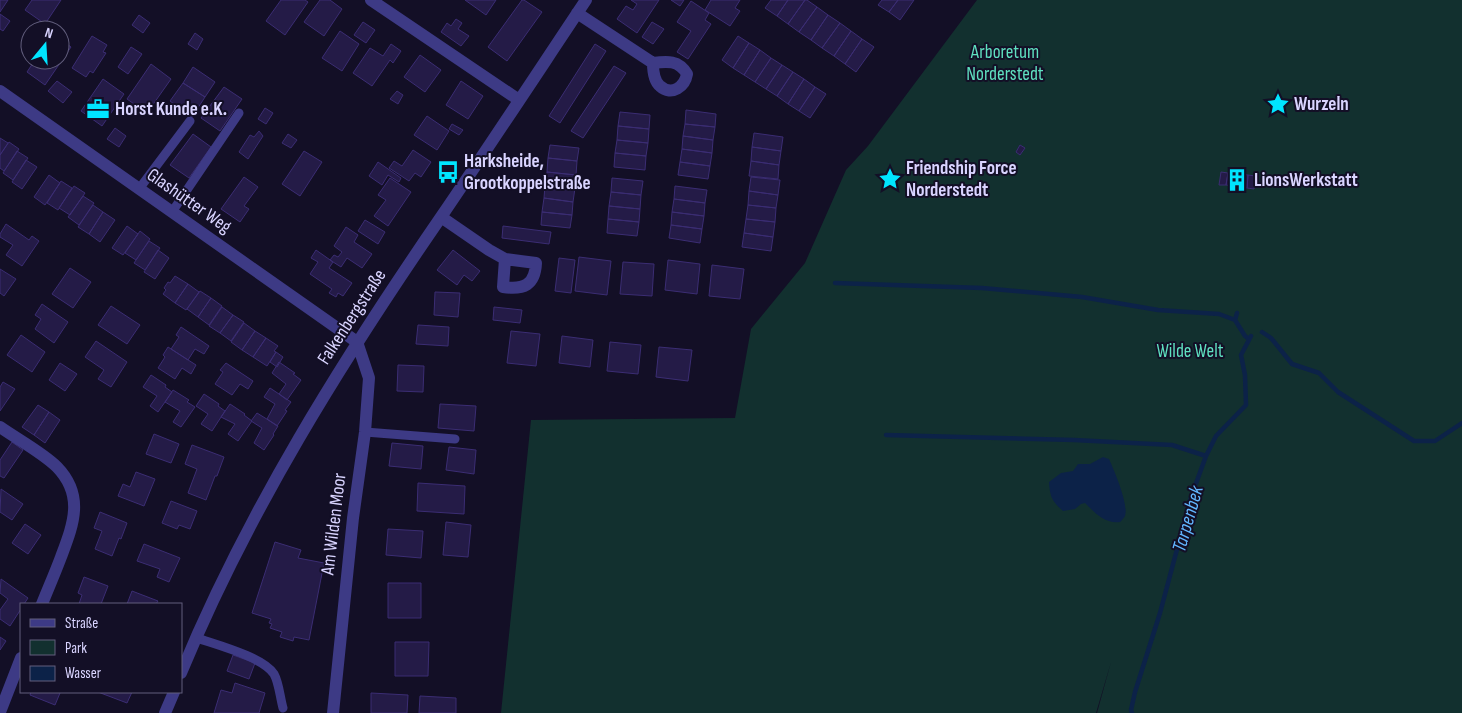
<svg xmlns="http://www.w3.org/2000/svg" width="1462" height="713" viewBox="0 0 1462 713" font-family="'Sofia Sans Condensed',sans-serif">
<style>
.green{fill:#12302f}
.water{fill:#0c2248}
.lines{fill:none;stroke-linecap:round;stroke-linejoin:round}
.stream{stroke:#0c2248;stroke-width:4.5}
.building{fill:#241b47;stroke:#3b2d73}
.service{stroke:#3d3a85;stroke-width:9}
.minor{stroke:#3d3a85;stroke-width:12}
.labels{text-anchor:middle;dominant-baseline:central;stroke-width:4;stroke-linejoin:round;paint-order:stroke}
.park-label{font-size:19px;fill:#5fe0c0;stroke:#130f26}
.poi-label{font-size:19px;font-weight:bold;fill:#d9d4ff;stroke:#130f26;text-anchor:start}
.street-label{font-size:19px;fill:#d9d4ff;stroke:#130f26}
.water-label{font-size:20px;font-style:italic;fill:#62b6ff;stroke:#130f26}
</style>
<rect width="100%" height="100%" fill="#130f26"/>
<path class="green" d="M977 0H1462V713H1097L1111 662 1096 713H501L531 420 735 418 751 329 805 263 846 170 868 146Z"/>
<path class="water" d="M1103 457 1109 459C1114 470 1129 505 1125 516 1125 516 1121 522 1120 522 1105 524 1095 513 1085 503L1081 504 1075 509 1063 511C1052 501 1050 497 1049 482L1061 473 1073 471 1078 464H1090Z"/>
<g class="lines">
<path class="stream" d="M835 283 982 288 1082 297 1158 310 1219 314 1235 320 1237 313
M1235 320 1245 336 1249 339
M1262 332 1271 338 1292 364 1319 373 1338 392 1414 441H1435L1462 423
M886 435 1074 440 1172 445 1206 456
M1132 713 1131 710 1135 692 1160 613 1191 497 1206 456 1216 436 1246 405 1245 375 1241 355 1251 336"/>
</g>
<path class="building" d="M0 0H8L0 12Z
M32 0H61L45 24 25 10Z
M281 0H305L308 2 285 35 266 21Z
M320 0H330L342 9 324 36 304 22Z
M465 0H496L486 15Z
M522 0H524L542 12 507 61 488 47Z
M631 0H659L637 33 617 19 626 6 633 10 637 4Z
M671 0H684L680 6Z
M711 0H740L735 8 740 11 730 26 705 10Z
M771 0H788L777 16 765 8Z
M788 0H805L788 24 777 16Z
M805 0H807L817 7 799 32 788 24Z
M882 0H898L889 12 878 5Z
M898 0H914L900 20 889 12Z
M691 1 709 13 705 20 711 24 688 59 677 52 691 31 677 22Z
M817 7 828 15 811 40 799 32Z
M0 14 10 21 3 31 0 29Z
M139 15 150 23 143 33 132 25Z
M828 15 840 23 822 48 811 40Z
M456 19 462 23 458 29 469 36 461 46 441 32 447 23 451 26Z
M363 22 375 30 366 43 354 35Z
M652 22 664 29 653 44 642 37Z
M840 23 851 31 834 56 822 48Z
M340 31 359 44 342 71 322 58Z
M851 31 862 39 845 64 834 56Z
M195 33 203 39 197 50 188 44Z
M92 36 107 45 103 52 106 53 93 73 90 71 86 77 72 68Z
M738 36 749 43 733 68 722 60Z
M60 39 71 47 45 85 27 72 35 60H60Z
M862 39 874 47 856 72 845 64Z
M749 43 760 50 744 75 733 68Z
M391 44 401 51 393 63 390 60 372 86 353 73 370 48 383 56Z
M595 44 606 51 560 123 549 116Z
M131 47 142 54 128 74 118 67Z
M760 50 771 58 755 82 744 75Z
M420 55 441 70 425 92 404 77Z
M771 58 782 65 766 89 755 82Z
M151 64 171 79 147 113 127 99Z
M782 65 793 72 777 96 766 89Z
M614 66 626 73 583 138 571 131Z
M193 67 215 82 205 97 183 83Z
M793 72 804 79 788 104 777 96Z
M103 79 124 94 102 126 81 111Z
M804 79 815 87 799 111 788 104Z
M57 81 72 92 63 103 48 91Z
M461 81 483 96 468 119 446 105Z
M183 83 205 97 192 117 170 101Z
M224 87 242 99 220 131 201 118Z
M815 87 826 94 810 118 799 111Z
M397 91 403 95 398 104 390 99Z
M265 108 273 113 266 124 258 119Z
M686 110 716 114 715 127 685 124Z
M620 112 650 115 649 129 618 126Z
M427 116 449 131 437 150 414 135Z
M452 124 463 130 459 135 449 129Z
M685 124 715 127 713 140 683 136Z
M618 126 649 129 648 143 617 140Z
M115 128 126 136 119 147 107 139Z
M259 131 263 136 248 159 239 152 250 135 254 137Z
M754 133 783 137 781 151 752 147Z
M193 134 211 147 189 178 170 165Z
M288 134 297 140 291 148 282 143Z
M683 136 713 140 712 153 682 149Z
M0 138 8 143 0 155Z
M617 140 648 143 646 156 615 153Z
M9 142 19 149 4 171 0 168V155Z
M550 145 579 148 577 161 548 158Z
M1020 145 1025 148 1020 155 1016 152Z
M752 147 781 151 779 165 751 161Z
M682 149 712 153 710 166 680 162Z
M413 150 431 162 421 177 415 173 409 181 389 168 394 161 402 166Z
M17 151 28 158 13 180 3 173Z
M304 151 322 162 300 196 282 184Z
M615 153 646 156 645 170 614 167Z
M548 158 577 161 576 175 547 172Z
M26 160 37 167 22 189 12 182Z
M751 161 779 165 778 179 749 176Z
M378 162 401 178 399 182 388 175 382 185 369 176Z
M680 162 710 166 708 179 678 175Z
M547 172 576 175 575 188 545 185Z
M1221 172 1228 173 1226 185H1219Z
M1228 173 1248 175 1247 188 1226 185Z
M49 175 60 183 45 205 34 197Z
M1248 175 1255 176 1254 189 1247 188Z
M244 177 258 187 244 206 249 209 240 222 221 209Z
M751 177 780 180 778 195 749 191Z
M390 178 411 192 388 226 374 216 386 200 378 195Z
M612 178 643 181 641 195 611 192Z
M61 181 72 188 58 210 47 203Z
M545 185 575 188 573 202 544 198Z
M74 186 85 193 70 215 59 208Z
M675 186 707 190 705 203 674 199Z
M749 191 778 195 776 208 748 205Z
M611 192 641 195 640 209 609 206Z
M83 196 94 203 79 225 68 217Z
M544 198 573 202 572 215 542 212Z
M674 199 705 203 704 216 672 212Z
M93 205 103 212 89 234 78 227Z
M748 205 776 208 775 222 746 219Z
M609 206 640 209 639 222 608 219Z
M103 212 115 220 100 242 89 234Z
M542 212 572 215 570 228 541 225Z
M672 212 704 216 702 229 671 225Z
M608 219 639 222 637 236 607 233Z
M746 219 775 222 773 237 744 233Z
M365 220 385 232 378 244 358 231Z
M6 224 29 240 32 236 39 241 22 266 6 255 13 245 0 237V234Z
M671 225 702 229 700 243 669 238Z
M127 226 138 234 123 255 112 248Z
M503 226 551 232 549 244 502 238Z
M346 227 358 235 354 242 372 254 362 268 347 258 341 267 330 260 334 255 338 257 342 252 334 246Z
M140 231 150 239 136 260 125 253Z
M744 233 773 237 771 251 742 247Z
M149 241 160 248 145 270 134 263Z
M158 250 169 258 155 279 144 272Z
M316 250 333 262 329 268 352 283 343 296 338 293 336 297 329 293 332 289 310 274 318 262 311 258Z
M453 250 480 271 472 281 464 275 457 285 437 270Z
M579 257 611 261 607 295 575 291Z
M559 258 575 260 571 293 555 291Z
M668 260 700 264 697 294 665 290Z
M623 262 654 264 652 296 620 294Z
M712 265 744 269 740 299 709 296Z
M70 268 91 282 73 308 52 294Z
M0 269 16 279 4 296 0 293Z
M175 276 188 284 175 303 163 294 166 290 164 288 168 282 170 283Z
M188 284 199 292 186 310 175 303Z
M200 291 211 298 198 317 187 309Z
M435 292 460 293 458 317 434 315Z
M211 298 222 306 209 325 198 317Z
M42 304 68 322 54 343 35 329 41 319 35 315Z
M111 306 140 325 127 344 98 325Z
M222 307 233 315 220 333 209 326Z
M494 307 522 310 520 323 493 320Z
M233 315 244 322 231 341 220 333Z
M244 323 255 331 242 350 231 342Z
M418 325 449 327 448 346 416 344Z
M181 327 209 346 204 354 195 349 188 360 171 349 179 337 176 335Z
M255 331 266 338 253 357 242 350Z
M511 331 540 334 536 366 507 363Z
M21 335 45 352 32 372 7 355Z
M562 336 593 340 590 367 559 363Z
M266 338 278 346 274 351 276 352 267 366 253 357Z
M96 341 127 362 111 387 98 379 104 370 85 357Z
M610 342 641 345 638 374 607 371Z
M168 347 196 365 191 374 182 368 175 379 158 368 165 357 163 355Z
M659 347 692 350 688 381 656 377Z
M276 352 283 357 277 367 270 362Z
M279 362 295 373 293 374 301 380 287 400 279 394 286 384 272 373Z
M60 363 77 374 65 391 49 380Z
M226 363 253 381 248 389 240 384 232 395 215 384 223 372 220 370Z
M398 365 424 366 423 392 397 391Z
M151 375 166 385 165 387 172 392 158 412 150 406 157 396 143 387Z
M3 382 15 389 0 411V387Z
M270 388 291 402 285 410 287 411 277 426 267 419 275 404 264 397Z
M173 390 189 400 187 402 195 407 181 427 173 422 180 411 165 402Z
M204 394 219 404 218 406 225 411 212 431 201 424 208 414 196 406Z
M230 404 245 414 244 415 252 421 238 441 228 434 235 424 221 417Z
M440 404 476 406 474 431 438 428Z
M38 405 49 412 34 435 22 427Z
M49 412 60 420 45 443 34 435Z
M257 413 278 426 273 434 274 435 264 450 254 443 262 428 251 421Z
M154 434 179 444 171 463 146 454Z
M12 442 23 450 4 478 0 476V460Z
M392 443 423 446 421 469 389 466Z
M192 445 224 457 217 476H215L206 500 188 493 197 469 185 464Z
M449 447 476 450 474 474 446 470Z
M136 472 155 479 144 506 118 496 123 484 130 487Z
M418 483 465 486 464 514 417 511Z
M1 489 23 504 12 520 0 512Z
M171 501 197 511 190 529 179 525 177 529 162 523Z
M100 512 127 523 121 539 119 538 112 556 95 549 102 531 94 528Z
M446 522 471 525 468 557 443 555Z
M25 524 41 535 28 554 12 543Z
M388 529 423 531 421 558 386 555Z
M275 542 301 550 298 558 324 563 309 640 294 637 293 641 280 637 282 632 270 628 272 624 269 623 271 619 252 613Z
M144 544 180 558 169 582 157 577 160 569 137 561Z
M84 577 108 586 101 604H79L82 595 78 593Z
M1 579 28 598 24 604H21V609L10 626 0 619V610L8 599 0 593Z
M388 583H421V618H388Z
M132 591 158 601 156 604H127Z
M0 637 6 641 0 650Z
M395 642H429L428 676H395Z
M233 655 255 663 249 679 227 671Z
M235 683 265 693 259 713H214L221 690 232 693Z
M31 692H58L60 693 55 705 30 695Z
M98 692H132L127 703Z
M371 693 408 695 407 713H371Z
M420 696 456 698V713H419Z"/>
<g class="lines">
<path class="service" d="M139 189 190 121
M172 212 239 113
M365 432 455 439
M197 638C217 645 263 657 274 674 279 683 280 697 283 708"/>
<path class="minor" d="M371 0 519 100
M577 13 653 63C667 61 679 60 687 74 685 86 672 97 660 86 654 81 653 71 653 63
M0 91 357 342 369 378 365 432 353 518 333 713
M441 217 489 250 505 259 536 263C535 285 524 290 503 287L505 259
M0 427C17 439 43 453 57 467 85 496 73 525 61 557 55 573 48 589 42 604
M181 673C248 511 342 361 441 217 490 145 538 72 586 0
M0 712 21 658
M165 713 174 692"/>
</g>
<defs>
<symbol id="sight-bare" viewBox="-9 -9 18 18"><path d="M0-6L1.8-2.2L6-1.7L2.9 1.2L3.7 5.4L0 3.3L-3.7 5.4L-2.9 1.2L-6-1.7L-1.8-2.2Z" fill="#00e5ff" stroke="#130f26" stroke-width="2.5" paint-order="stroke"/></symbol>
<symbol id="office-bare" viewBox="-9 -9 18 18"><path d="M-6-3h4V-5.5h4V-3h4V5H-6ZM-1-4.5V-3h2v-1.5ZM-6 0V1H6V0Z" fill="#00e5ff" stroke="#130f26" stroke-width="2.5" paint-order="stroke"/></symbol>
<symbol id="bus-bare" viewBox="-9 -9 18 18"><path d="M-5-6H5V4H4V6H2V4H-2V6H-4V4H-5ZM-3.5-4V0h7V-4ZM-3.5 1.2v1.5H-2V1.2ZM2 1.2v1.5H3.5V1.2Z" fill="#00e5ff" stroke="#130f26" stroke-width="2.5" paint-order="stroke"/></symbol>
<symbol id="building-bare" viewBox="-9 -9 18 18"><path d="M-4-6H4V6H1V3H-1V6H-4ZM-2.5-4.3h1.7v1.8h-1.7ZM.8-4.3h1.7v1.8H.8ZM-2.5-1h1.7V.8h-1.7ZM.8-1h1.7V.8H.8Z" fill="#00e5ff" stroke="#130f26" stroke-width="2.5" paint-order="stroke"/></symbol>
</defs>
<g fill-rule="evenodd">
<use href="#sight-bare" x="1262" y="88" width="32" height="32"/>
<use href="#office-bare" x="82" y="93" width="32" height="32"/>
<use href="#bus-bare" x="432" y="156" width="32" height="32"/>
<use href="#sight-bare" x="874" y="163" width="32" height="32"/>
<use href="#building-bare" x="1221" y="164" width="32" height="32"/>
</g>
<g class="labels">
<g class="park-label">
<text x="1005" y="52">Arboretum<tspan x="1005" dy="22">Norderstedt</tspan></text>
<text x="1190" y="351">Wilde Welt</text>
</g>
<g class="poi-label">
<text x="1294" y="104">Wurzeln</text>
<text x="115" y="109">Horst Kunde e.K.</text>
<text x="464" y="161">Harksheide,<tspan x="464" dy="22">Grootkoppelstraße</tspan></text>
<text x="906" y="168">Friendship Force<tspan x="906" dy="22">Norderstedt</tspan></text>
<text x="1254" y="180">LionsWerkstatt</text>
</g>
<g class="street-label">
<text transform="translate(189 201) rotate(35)">Glashütter Weg</text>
<text transform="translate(352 317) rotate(-57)">Falkenbergstraße</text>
<text transform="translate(334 524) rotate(-83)">Am Wilden Moor</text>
</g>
<g class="water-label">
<text transform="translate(1188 519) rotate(-74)">Tarpenbek</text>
</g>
</g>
<rect x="20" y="603" width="162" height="90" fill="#130f26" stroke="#625e7d"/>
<rect x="30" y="619" width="25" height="8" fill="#3d3a85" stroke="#625e7d"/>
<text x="65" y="628" font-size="15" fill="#d9d4ff">Straße</text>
<rect x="30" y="640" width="25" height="15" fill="#12302f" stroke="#625e7d"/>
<text x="65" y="653" font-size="15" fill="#d9d4ff">Park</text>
<rect x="30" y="666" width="25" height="15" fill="#0c2248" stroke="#625e7d"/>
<text x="65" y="678" font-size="15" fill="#d9d4ff">Wasser</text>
<g transform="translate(45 45) rotate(18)"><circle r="24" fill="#130f26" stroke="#625e7d"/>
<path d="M0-4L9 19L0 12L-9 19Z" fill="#00e5ff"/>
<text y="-8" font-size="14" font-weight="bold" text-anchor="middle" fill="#d9d4ff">N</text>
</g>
</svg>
